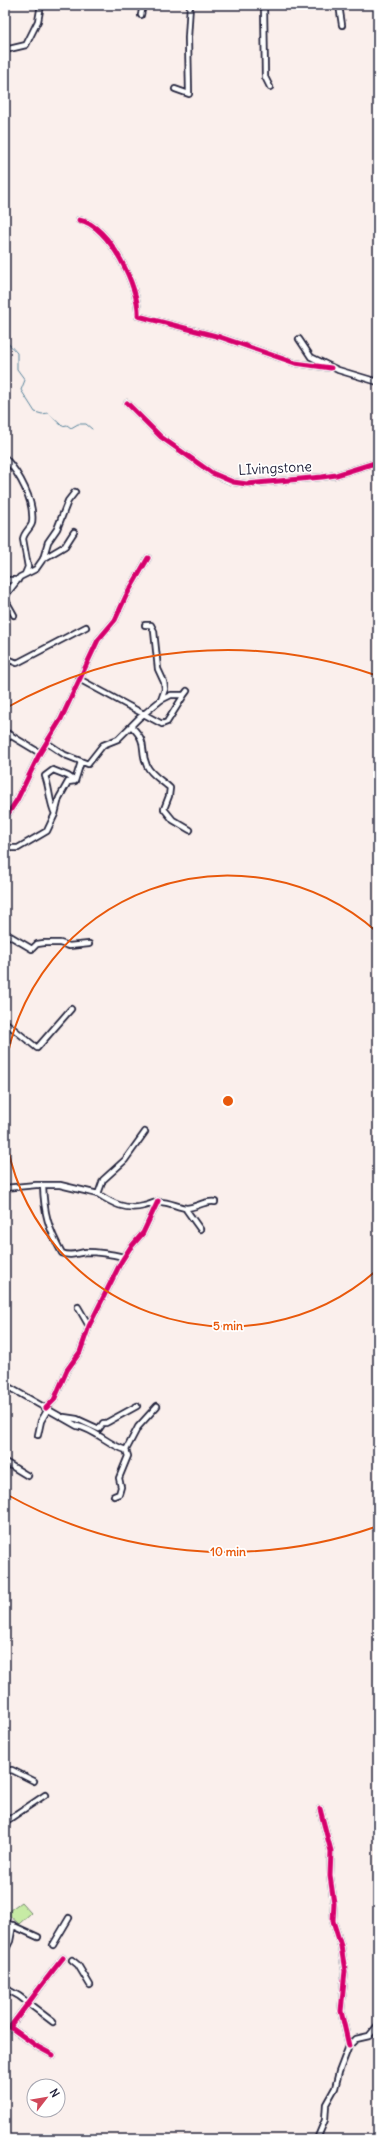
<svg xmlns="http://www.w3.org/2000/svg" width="383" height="2144" viewBox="0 0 383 2144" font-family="Delius,sans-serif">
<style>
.green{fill:#c7eba5;stroke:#748670}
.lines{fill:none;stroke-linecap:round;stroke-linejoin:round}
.stream{stroke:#58849c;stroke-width:1}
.street-casing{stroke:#22223b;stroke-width:8}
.street{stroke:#fff;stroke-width:4.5}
.cycleway-casing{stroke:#fff;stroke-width:8}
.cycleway{stroke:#d6006c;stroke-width:5}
.ring{fill:none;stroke:#e8590c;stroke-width:2}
.labels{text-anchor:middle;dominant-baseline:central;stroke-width:3.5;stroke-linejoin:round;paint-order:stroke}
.street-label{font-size:14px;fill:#22223b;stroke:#fff}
.centre{fill:#e8590c;stroke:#fff;stroke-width:2}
.ring-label{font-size:12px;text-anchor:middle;font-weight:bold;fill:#e8590c;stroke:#fff;stroke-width:3.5;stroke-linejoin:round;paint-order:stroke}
</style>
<rect width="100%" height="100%" fill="#faefec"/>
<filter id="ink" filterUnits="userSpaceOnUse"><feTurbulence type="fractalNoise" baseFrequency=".025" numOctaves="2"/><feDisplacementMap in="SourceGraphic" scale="8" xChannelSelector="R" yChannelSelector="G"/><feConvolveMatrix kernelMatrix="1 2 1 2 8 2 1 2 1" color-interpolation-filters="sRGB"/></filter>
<g filter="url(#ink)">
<path class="green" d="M21 1902 31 1913 19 1924 10 1916V1910Z"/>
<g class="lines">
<path class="stream" d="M5 328 9 336 7 342 17 353V369L25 380 21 390 35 412 42 414 48 413 62 426 67 425 71 428 78 424H86L92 429"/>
<defs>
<path id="street" d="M264 5 265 77 270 87
M339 5 342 25
M141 15 143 5
M5 50 26 45 38 21 41 5
M175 89 189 94 188 38 190 5
M79 220C109 224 140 289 138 316L220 337 295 363 331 368
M299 339 311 357 338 370 378 382
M127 403 161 437 212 473 233 482 247 484 322 477 336 475 378 462
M5 458C19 473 35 501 32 523 31 528 24 532 23 539L28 567 25 574
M43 559 65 546 74 532
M5 580H18
M5 596 20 577 36 569 43 559 48 542 57 529 68 501 75 492
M5 599 14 615
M145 625H151L154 631 158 669 164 682 165 689 161 700
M5 662 10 660 17 663 86 627
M79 679 162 724 167 722 184 695
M132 727C149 744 139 748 147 766 152 776 162 780 170 788L169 796 164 809 173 820 190 830
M5 732 40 753
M5 741 11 735
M47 743 65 755 88 764 103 745 118 739 139 718 161 700 171 695H184L187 691
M55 814C49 802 50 789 45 776L53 770 68 776 75 781
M5 818 17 800 40 753 61 719 98 640 115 620 126 596 148 558
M5 848H18L47 831 55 814 59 798 68 782 75 781 81 762
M5 933 32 949 37 944 44 943H60L69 946 89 944
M5 1022 37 1048 71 1009
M43 1185C44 1213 48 1228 62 1253 71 1257 77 1253 86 1252 100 1252 111 1254 124 1257
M5 1188 36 1185H60L98 1194 103 1180 125 1160 145 1132
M98 1194C112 1203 126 1211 144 1206 149 1205 154 1202 158 1202 168 1201 177 1207 186 1208 196 1208 205 1200 215 1202
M185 1208 200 1229
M78 1307 89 1326
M5 1385 77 1426C95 1429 108 1445 126 1450
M46 1408 54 1400 67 1370 80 1352 89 1326 121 1262 130 1248 143 1233 158 1201
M64 1417 77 1419 99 1429 103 1423H106L137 1406
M38 1435 41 1421 48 1409
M5 1462 28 1476
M114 1496 119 1494 121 1487 119 1478 128 1456 126 1450 138 1427 157 1406
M5 1771 12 1770 34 1781
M320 1809 331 1851 330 1876 334 1903 333 1921 341 1946 345 1971 341 2011 349 2046
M5 1822 45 1795
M5 1922 38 1937
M53 1945 69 1918
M5 1951 10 1941 13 1925
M72 1960 78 1965 90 1985
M5 1986 10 1991 19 1996 53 2022
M53 2055 38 2047 10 2027C28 2004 44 1981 63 1958
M317 2139 325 2120 326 2104 335 2088 339 2072 349 2046 356 2039 369 2036 378 2025"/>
</defs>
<use href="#street" class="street-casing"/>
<use href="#street" class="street"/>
<defs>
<path id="cycleway" d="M79 220C109 224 140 289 138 316L220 337 295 363 331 368
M127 403 161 437 212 473 233 482 247 484 322 477 336 475 378 462
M5 818 17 800 40 753 61 719 98 640 115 620 126 596 148 558
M46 1408 54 1400 67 1370 80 1352 89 1326 121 1262 130 1248 143 1233 158 1201
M320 1809 331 1851 330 1876 334 1903 333 1921 341 1946 345 1971 341 2011 349 2046
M53 2055 38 2047 10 2027C28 2004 44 1981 63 1958"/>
</defs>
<use href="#cycleway" class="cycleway-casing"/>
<use href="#cycleway" class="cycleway"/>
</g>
</g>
<g class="ring">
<path d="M377 1270A225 225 0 0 1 5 1132M5 1070A225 225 0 0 1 377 932"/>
<path d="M375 1527A451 451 0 0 1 6 1494M6 708A451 451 0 0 1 375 675"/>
</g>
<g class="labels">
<g class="street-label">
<text transform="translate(275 468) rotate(-3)">LIvingstone</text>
</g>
</g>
<circle cx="228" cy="1101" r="6" class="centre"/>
<g class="ring-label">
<text x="228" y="1330">5 min</text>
<text x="228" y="1556">10 min</text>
</g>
<rect width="383" height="2144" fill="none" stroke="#fff" stroke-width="20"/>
<rect x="10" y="10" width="363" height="2124" fill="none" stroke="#22223b" stroke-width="1.5" filter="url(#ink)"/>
<g transform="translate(46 2098) rotate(59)"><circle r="19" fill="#ffffff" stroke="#a7a7b1"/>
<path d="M0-3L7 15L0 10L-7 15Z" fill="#d1495b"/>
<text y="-6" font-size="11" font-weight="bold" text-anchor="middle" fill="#22223b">N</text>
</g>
</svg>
